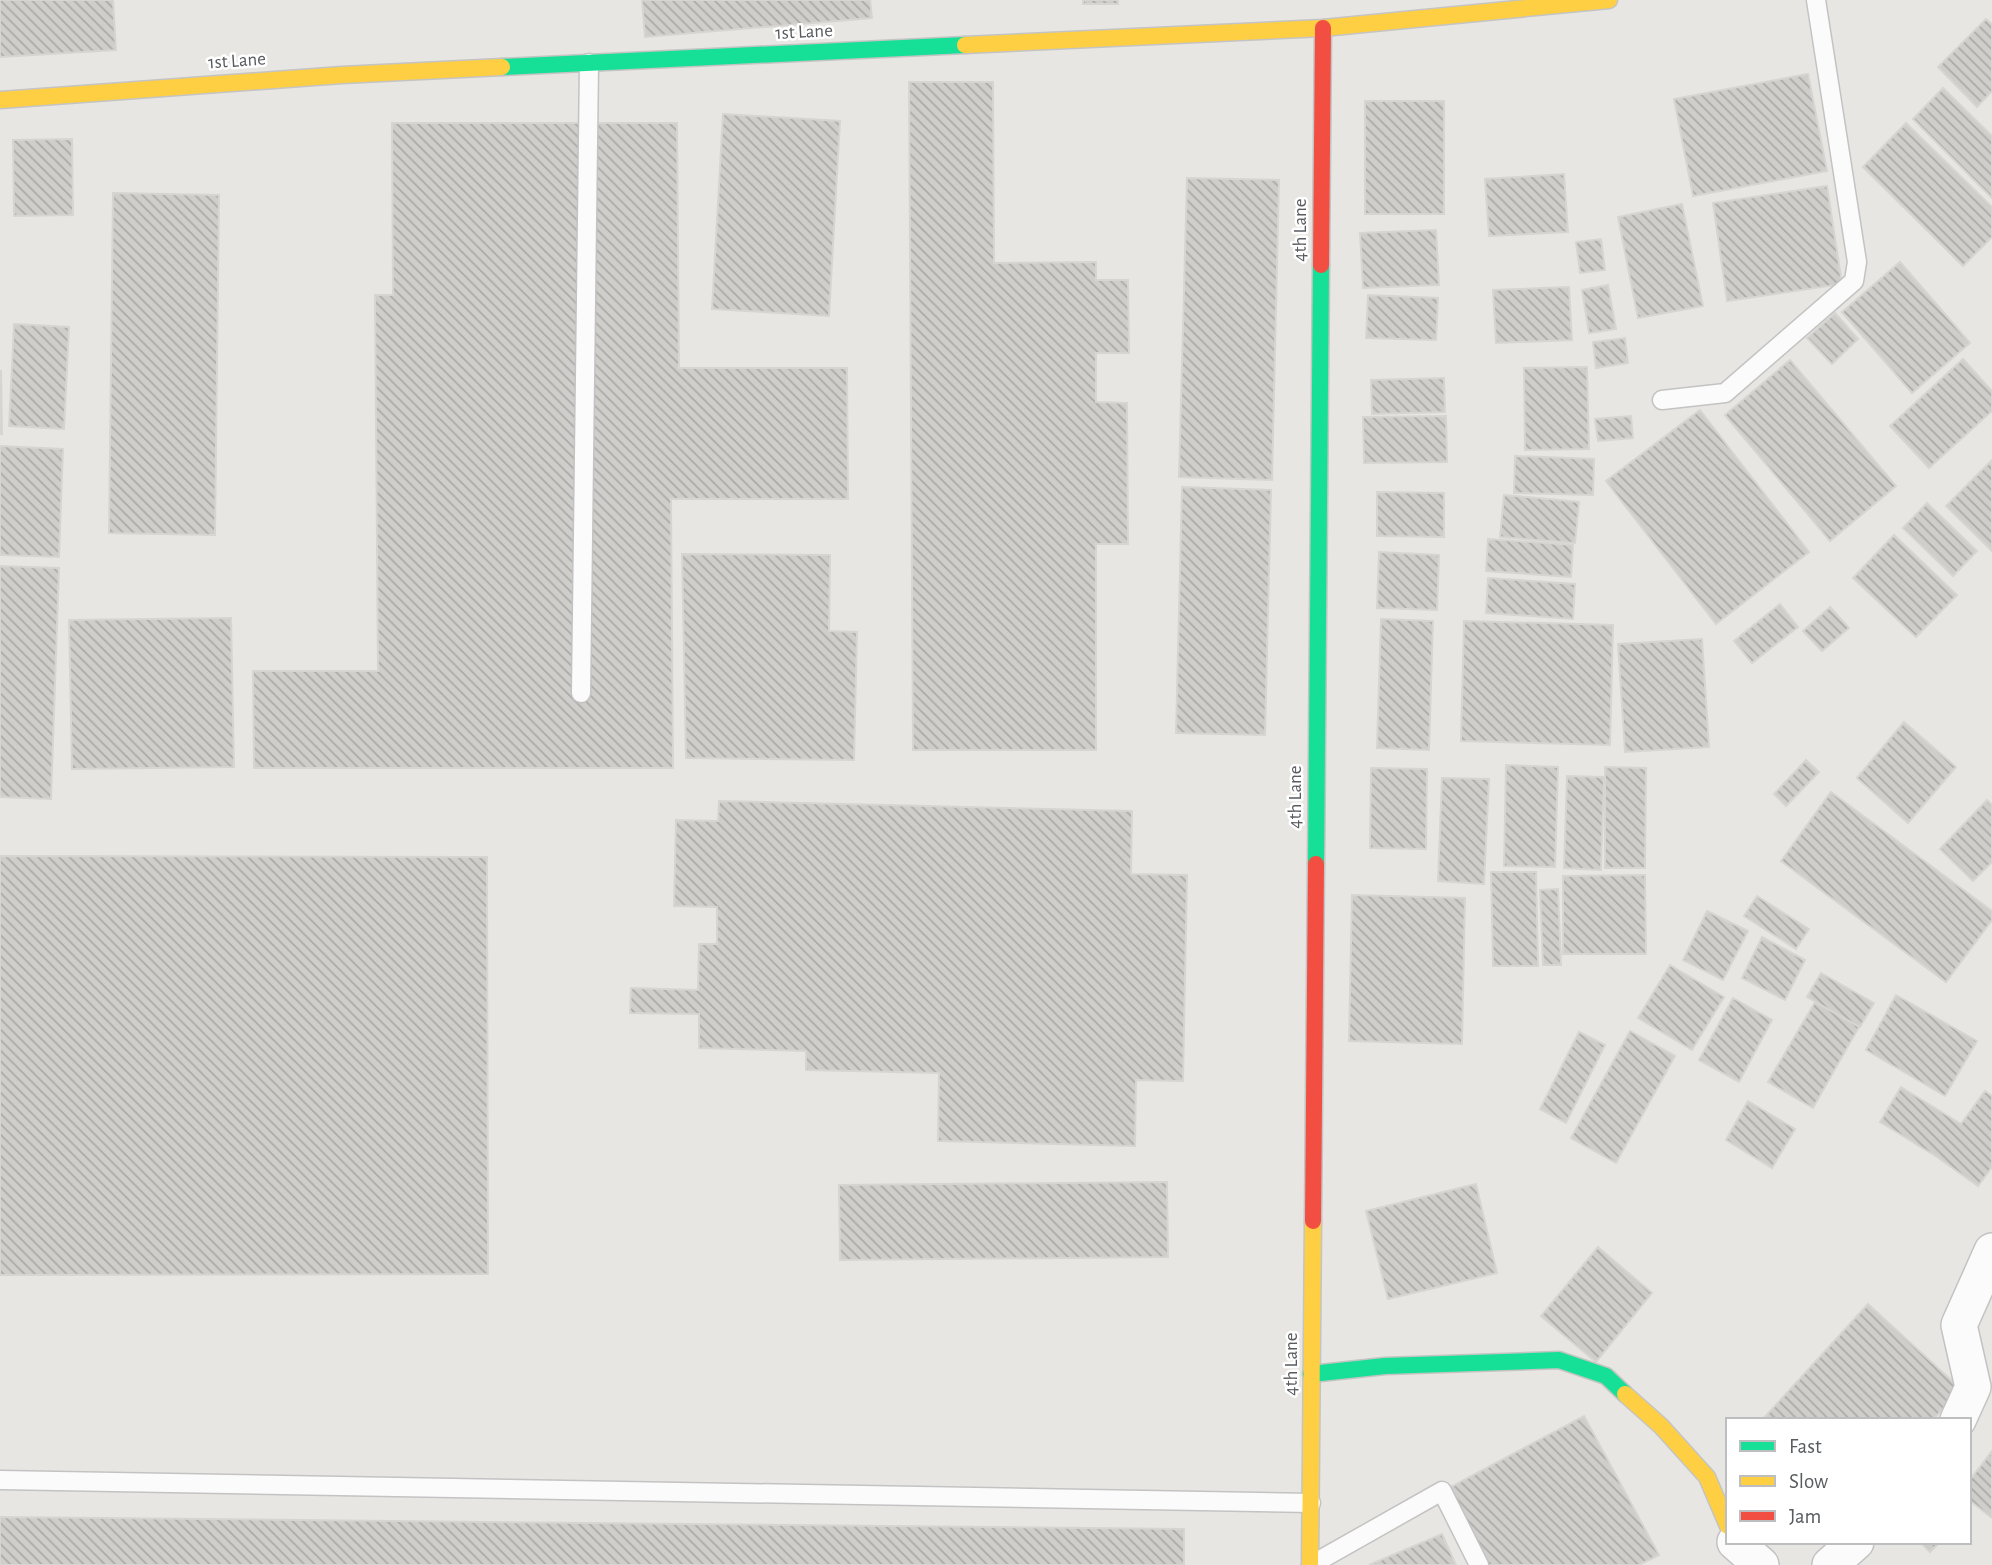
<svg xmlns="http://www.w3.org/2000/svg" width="1992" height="1565" viewBox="0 0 1992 1565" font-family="'Alegreya Sans',sans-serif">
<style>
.building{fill:url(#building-back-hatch);stroke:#d7d5d2;stroke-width:2}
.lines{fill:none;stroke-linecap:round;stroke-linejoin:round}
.lane-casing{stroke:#c4c3c3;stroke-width:21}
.street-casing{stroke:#c4c3c3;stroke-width:38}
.fast-casing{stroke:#c4c4c4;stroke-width:19}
.slow-casing{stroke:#c4c4c4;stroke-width:19}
.jam-casing{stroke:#c4c4c4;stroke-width:19}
.lane{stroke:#fcfbfb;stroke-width:18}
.street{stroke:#fcfbfb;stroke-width:35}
.fast{stroke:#16e098;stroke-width:16}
.slow{stroke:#ffcf43;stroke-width:16}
.jam{stroke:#f24e42;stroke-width:16}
.labels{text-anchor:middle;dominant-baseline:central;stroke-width:5;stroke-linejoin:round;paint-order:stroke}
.street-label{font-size:19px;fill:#595c5f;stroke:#fff}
</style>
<defs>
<pattern id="building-back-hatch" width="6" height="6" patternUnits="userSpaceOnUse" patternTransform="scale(1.75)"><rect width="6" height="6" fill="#cfcecb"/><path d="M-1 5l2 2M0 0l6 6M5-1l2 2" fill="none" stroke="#abaaa8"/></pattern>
</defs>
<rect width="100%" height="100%" fill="#e8e6e2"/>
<path class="building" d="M0 0H113L116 50 0 57Z
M642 0H870L872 18 645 37Z
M1083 0H1118V4H1083Z
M1986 19 1992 24V91L1977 107 1938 67Z
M1808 74 1827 171 1693 196 1674 99Z
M909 82H993L994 263 1096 262V280H1128L1129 353H1096V402L1127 403 1128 544H1096V750H913Z
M1943 88 1992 136V198L1913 119Z
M1365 101H1444V214H1365Z
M723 114 840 121 829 316 712 309Z
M392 123H677L679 368H847L848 499H671L673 768H254L253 671H378L375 295H393Z
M1906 123 1992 207V237L1963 266 1863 167Z
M72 139 73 215 14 216 13 140Z
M1564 174 1568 232 1489 236 1485 179Z
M1187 178 1279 180 1272 480 1179 477Z
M1827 186 1842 284 1727 301 1713 203Z
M113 193 219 195 215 535 109 533Z
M1682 204 1703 306 1638 318 1618 217Z
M1436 230 1439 285 1363 288 1360 233Z
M1601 239 1605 270 1580 273 1576 242Z
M1900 262 1970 343 1912 393 1842 312Z
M1608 285 1616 329 1589 333 1582 290Z
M1569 287 1572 340 1496 343 1493 290Z
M1368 295 1438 298 1436 340 1366 338Z
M1835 313 1858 339 1832 364 1807 338Z
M14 324 69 327 64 429 9 426Z
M1625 338 1628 363 1596 368 1593 342Z
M1963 359 1992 391V411L1929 468 1890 426Z
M1790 360 1896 486 1830 541 1725 415Z
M1587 367 1589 449 1525 450 1524 368Z
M0 371H1L2 434H0Z
M1444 378 1445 412 1372 414 1371 380Z
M1700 410 1809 552 1716 624 1606 481Z
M1446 416 1447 462 1364 463 1363 417Z
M1631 416 1633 438 1598 441 1595 419Z
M0 446 63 449 59 557 0 555Z
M1515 456 1594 459 1593 495 1514 493Z
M1992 460V551L1946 506Z
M1182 487 1271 490 1265 735 1176 733Z
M1377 492 1444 493V537L1377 536Z
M1504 495 1579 502 1575 543 1500 537Z
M1927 503 1977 551 1953 576 1903 528Z
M1894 535 1957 595 1916 637 1853 578Z
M1488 539 1573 545 1571 577 1486 571Z
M1379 552 1439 555 1437 610 1377 608Z
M682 554 830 555 829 631 857 632 854 760 686 758Z
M0 566 59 568 51 799 0 797Z
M1488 578 1575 584 1573 619 1486 613Z
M1780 604 1798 627 1752 663 1734 641Z
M1830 607 1849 628 1822 651 1803 631Z
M231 618 234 767 72 769 69 620Z
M1381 619 1433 621 1429 750 1377 748Z
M1464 621 1613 625 1610 745 1461 741Z
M1702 639 1709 747 1625 752 1618 644Z
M1904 722 1956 767 1908 823 1857 778Z
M1806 760 1819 772 1786 806 1774 794Z
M1506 765 1558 767 1555 867 1504 866Z
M1605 767 1646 768 1645 868H1605Z
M1371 768 1427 769 1426 849 1370 848Z
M1567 776 1604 777 1601 870 1564 868Z
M1442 778 1489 779 1484 884 1438 881Z
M1831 792 1992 911V920L1946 982 1781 861Z
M1987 800 1992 805V862L1973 881 1940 849Z
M719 801 1132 811 1131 874 1187 875 1183 1081 1136 1080 1135 1146 938 1141 939 1073 806 1070V1051L699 1048V1014L630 1013 631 988 698 990 699 944H717V907L674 906 676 820 718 821Z
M0 856 487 857 488 1274 0 1275Z
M1491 872H1536L1538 966H1493Z
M1645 875 1646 954H1563V876Z
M1558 889 1561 965H1543L1540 890Z
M1352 895 1465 898 1462 1044 1349 1041Z
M1757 896 1809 929 1796 949 1744 916Z
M1707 911 1748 931 1723 980 1683 960Z
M1762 937 1805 960 1785 1000 1742 978Z
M1670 965 1724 997 1692 1050 1638 1018Z
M1821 973 1874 1003 1860 1027 1807 997Z
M1896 995 1977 1041 1945 1096 1866 1050Z
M1733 998 1772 1020 1739 1082 1699 1060Z
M1815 1002 1859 1027 1813 1108 1768 1082Z
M1630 1031 1675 1056 1616 1163 1571 1138Z
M1579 1032 1605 1045 1566 1123 1540 1109Z
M1901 1087 1961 1124 1985 1091 1992 1096V1167L1978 1186 1937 1157 1880 1122Z
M1748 1101 1795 1129 1772 1168 1726 1140Z
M1167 1182 1168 1257 840 1260 839 1185Z
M1476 1184 1497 1273 1388 1299 1366 1211Z
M1598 1247 1652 1293 1596 1362 1541 1316Z
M1868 1304 1961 1389 1933 1420H1762Z
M1584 1416 1659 1555 1639 1565H1488L1447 1489Z
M1992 1451V1518L1969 1500V1481Z
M0 1517 1184 1529V1565H0Z
M1442 1534 1456 1565H1369Z
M1920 1542H1940L1930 1552Z"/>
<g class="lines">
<defs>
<path id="lane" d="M1662 400 1725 393 1854 281 1857 262 1816 0
M581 693 589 63
M0 1480 1311 1503
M1311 1565 1442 1491 1479 1565"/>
<path id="street" d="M1958 1420 1973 1387 1959 1325 1992 1251
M1735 1542 1761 1565
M1830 1565 1856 1542"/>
<path id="fast" d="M502 67 965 45
M1316 864 1321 265
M1311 1374 1385 1366 1559 1360 1606 1376 1625 1394"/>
<path id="slow" d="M965 45 1323 28 1609 0
M0 100 342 75 502 67
M1625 1394 1661 1426 1707 1477 1728 1526
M1310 1565 1313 1221"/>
<path id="jam" d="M1321 265 1323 28
M1313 1221 1316 864"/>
</defs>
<use href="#lane" class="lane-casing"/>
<use href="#street" class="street-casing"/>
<use href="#fast" class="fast-casing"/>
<use href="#slow" class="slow-casing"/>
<use href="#jam" class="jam-casing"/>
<use href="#lane" class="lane"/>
<use href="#street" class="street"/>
<use href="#fast" class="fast"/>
<use href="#slow" class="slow"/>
<use href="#jam" class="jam"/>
</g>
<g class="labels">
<g class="street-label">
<text transform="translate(804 32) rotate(-3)">1st Lane</text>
<text transform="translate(237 61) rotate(-4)">1st Lane</text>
<text transform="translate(1300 230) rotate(-90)">4th Lane</text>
<text transform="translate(1295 797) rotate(-90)">4th Lane</text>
<text transform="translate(1291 1364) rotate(-90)">4th Lane</text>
</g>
</g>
<rect x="1726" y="1418" width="245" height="126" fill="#ffffff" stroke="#bdbebf" stroke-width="2"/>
<rect x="1740" y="1441" width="35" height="10" fill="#16e098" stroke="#bdbebf" stroke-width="2"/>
<text x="1789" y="1453" font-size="21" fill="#595c5f">Fast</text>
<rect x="1740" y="1476" width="35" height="10" fill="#ffcf43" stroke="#bdbebf" stroke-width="2"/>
<text x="1789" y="1488" font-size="21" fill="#595c5f">Slow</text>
<rect x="1740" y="1511" width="35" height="10" fill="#f24e42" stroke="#bdbebf" stroke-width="2"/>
<text x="1789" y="1523" font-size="21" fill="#595c5f">Jam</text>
</svg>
